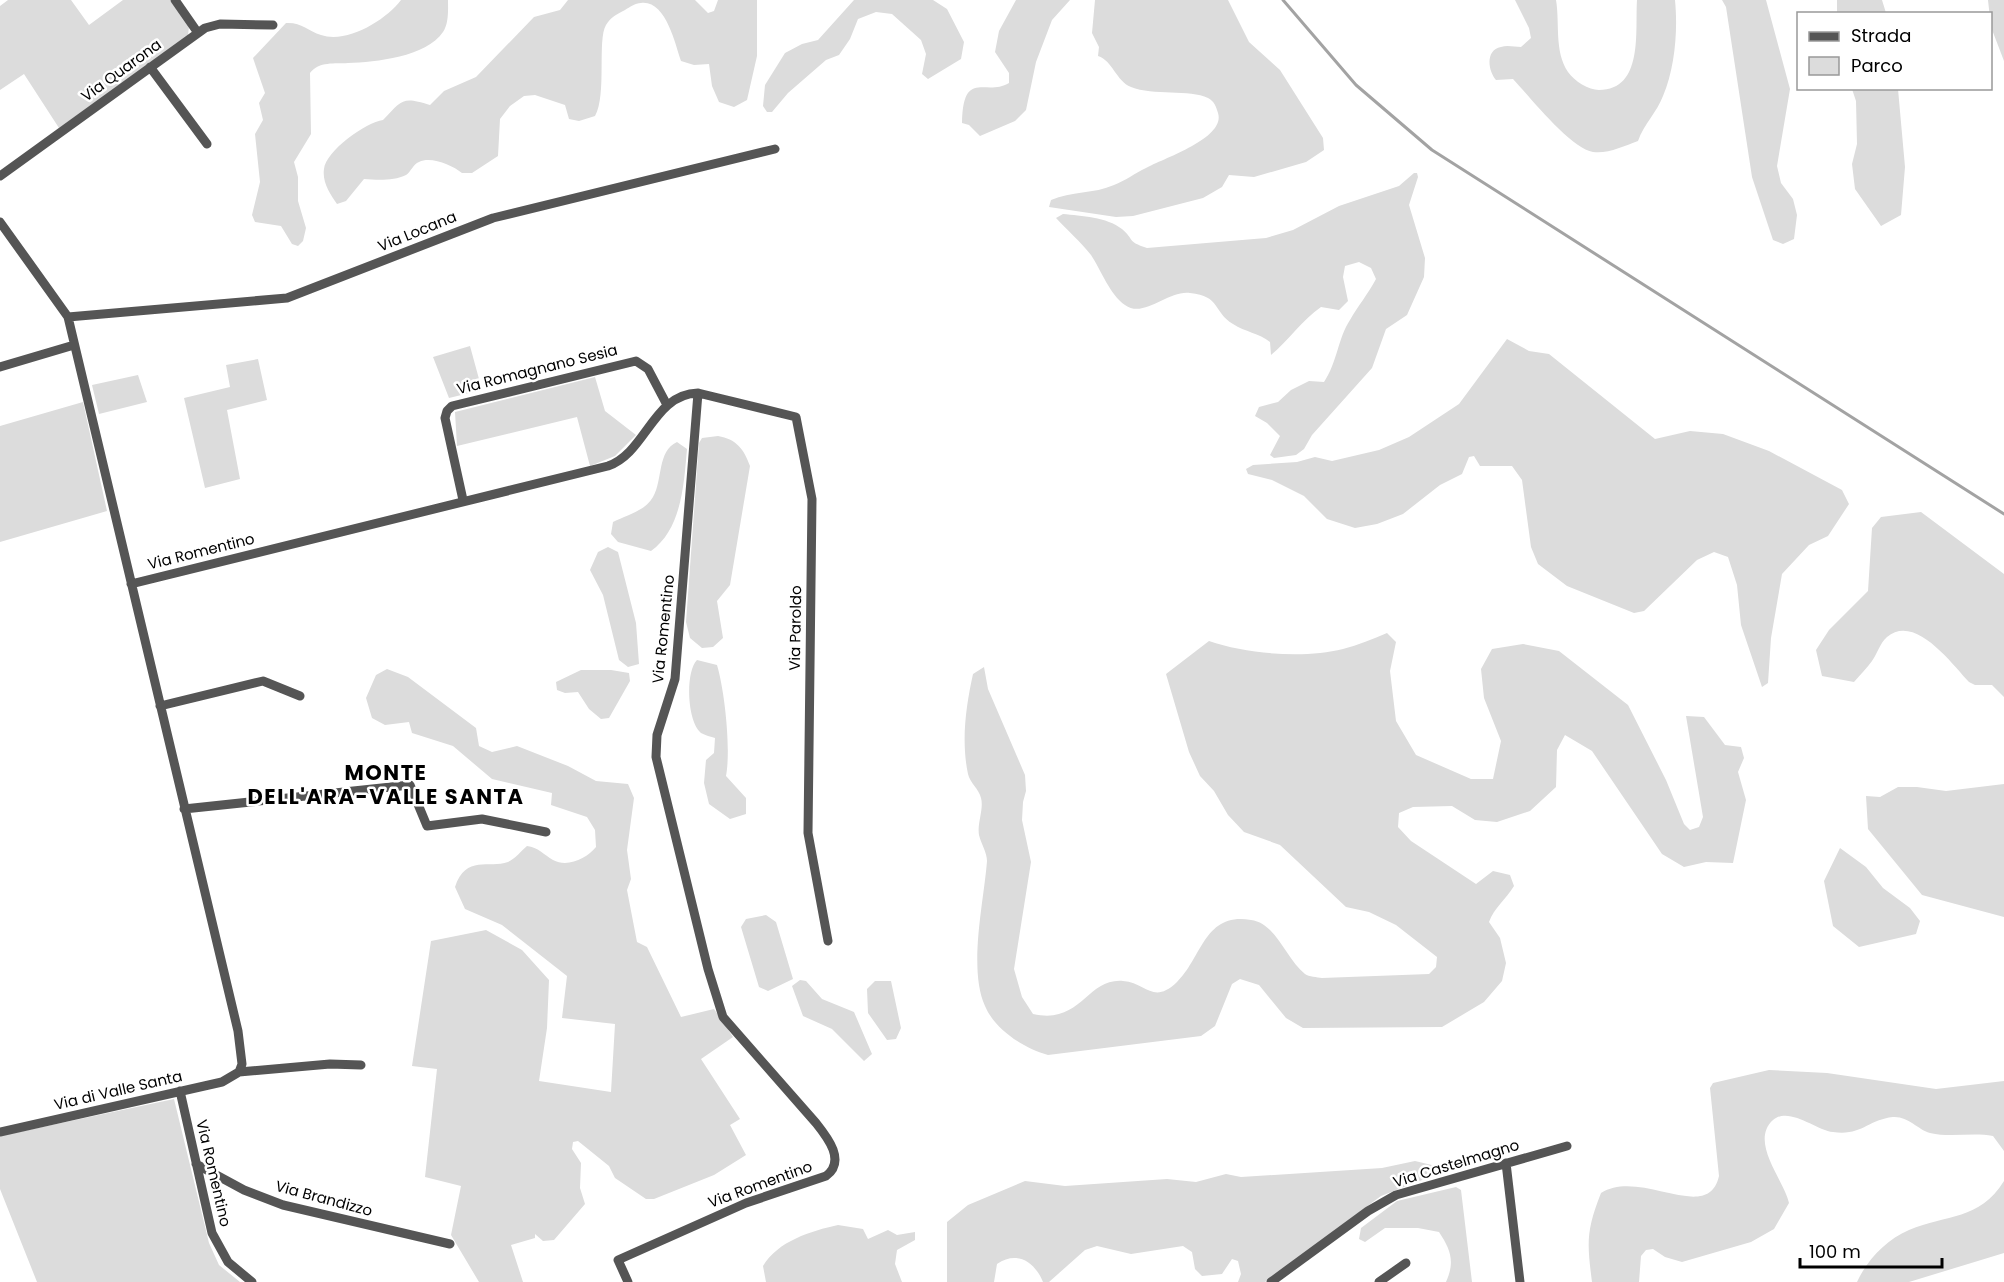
<svg xmlns="http://www.w3.org/2000/svg" width="2004" height="1282" viewBox="0 0 2004 1282" font-family="Poppins,sans-serif">
<style>
.green{fill:#dcdcdc}
.lines{fill:none;stroke-linecap:round;stroke-linejoin:round}
.stream{stroke:#a3a3a3;stroke-width:3}
.street{stroke:#555;stroke-width:9}
.labels{text-anchor:middle;dominant-baseline:central;stroke-width:5;stroke-linejoin:round;paint-order:stroke}
.street-label{font-size:15px;fill:#000;stroke:#fff}
.district-label{font-size:21px;font-weight:bold;letter-spacing:1.5px;fill:#000;stroke:#fff}
</style>
<rect width="100%" height="100%" fill="#fff"/>
<path class="green" d="M8 0H71L89 25 123 0H170L189 26 188 36 59 128 24 74 0 90V6Z
M401 0H448C448 10 449 23 443 32 426 57 376 62 348 63 335 64 319 61 310 73L311 134 294 162 298 177V201L306 228 303 241 298 246 292 244 281 226 255 222 252 215 260 182 255 134 263 120 259 103 265 93 253 58 286 23C301 22 308 31 321 35 347 44 386 20 401 0Z
M568 0H695L708 13 714 11 718 0H757V56L747 100 734 107 719 102 712 86 709 64 694 65 681 61C675 44 666 0 641 3 635 3 630 7 625 10 617 14 611 17 606 25 597 40 607 95 595 116L579 121 569 119 565 105 535 95 524 96 510 106 500 119 498 156 472 173H462C452 165 431 156 419 162 413 164 411 172 406 175 394 181 377 180 364 179L346 201 337 204C330 194 322 182 324 169 326 151 366 122 383 120 402 100 402 96 430 105L444 91 476 77 534 17 560 10Z
M854 0H933L947 9 964 42 961 59 928 79 922 74 926 54 921 40 892 14 876 12 858 19 850 39 839 55 826 60 788 93 772 112H767L763 106 765 85 785 53 802 44 818 40Z
M1016 0H1070L1052 20 1036 62 1026 110 1015 121 980 136 969 125 962 123C963 68 986 97 1009 83V73L995 52 999 31Z
M1095 0H1228L1249 42 1280 70 1323 138 1324 150 1306 162 1254 177 1229 175 1222 187 1203 198 1133 216 1116 217 1049 207 1051 200C1071 191 1094 194 1114 185 1125 181 1135 173 1146 168 1164 158 1226 138 1218 113 1216 106 1214 101 1208 98 1190 89 1153 96 1131 87 1116 81 1113 61 1098 56L1099 47 1092 33Z
M1515 0H1556C1560 23 1554 51 1568 72 1574 81 1589 90 1599 90 1644 90 1635 30 1637 0H1675C1678 30 1675 68 1663 96 1657 112 1644 124 1638 141 1624 146 1608 154 1593 152 1571 149 1529 96 1513 79L1496 80C1488 71 1485 50 1501 47 1507 45 1515 47 1521 47L1531 38 1529 28Z
M1722 0H1766L1790 89 1777 166 1781 183 1793 199 1797 215 1794 239 1783 244 1773 240 1752 177 1726 7Z
M1837 0H1882L1886 13H1837Z
M1988 0H2004V61L1991 27Z
M1852 89H1898L1905 167 1901 215 1881 226 1855 189 1852 164 1857 144 1856 101Z
M1414 173H1417L1418 177 1409 205 1425 258 1424 277 1407 315 1386 329 1372 368 1312 435 1304 449 1296 455 1274 458 1270 455 1280 436 1267 423 1255 416 1259 407 1278 402 1291 390 1309 381 1324 382C1337 363 1338 338 1350 320 1358 306 1368 294 1376 279L1371 268 1359 262 1345 266 1343 277 1348 301 1339 310 1321 307C1302 320 1289 340 1271 355L1270 342C1259 333 1245 332 1233 324 1213 312 1221 296 1190 293 1168 290 1144 319 1125 305 1110 295 1101 270 1091 255 1081 242 1067 230 1056 218L1063 214C1081 216 1107 217 1122 229 1135 240 1126 241 1147 248L1266 238 1293 230 1339 206 1399 186Z
M1507 339 1529 351 1549 354 1655 439 1690 431 1723 434 1769 451 1842 490 1849 504 1828 536 1809 545 1782 574 1771 638 1768 683 1762 687 1741 625 1737 585 1728 557 1714 552 1697 560 1644 611 1634 613 1567 586 1538 564 1531 547 1522 480 1512 466H1480L1474 456 1469 457 1462 474 1440 485 1403 514 1377 524 1355 528 1327 519 1304 496 1272 480 1248 474 1246 469 1253 465 1297 462 1315 457 1332 461 1379 450 1409 437 1459 404Z
M470 346 482 390 449 398 433 357Z
M258 359 267 400 227 410 240 479 205 488 184 398 230 387 226 365Z
M138 375 147 402 99 414 92 385Z
M595 377 605 411 636 435 615 456 590 466 577 417 457 446 455 412Z
M83 402 107 511 0 542V426Z
M718 436C736 439 744 449 750 466L730 585 717 601 723 638 713 647 702 648 690 638 686 622 699 443 702 438Z
M677 442 687 449C684 483 682 529 651 551L618 542 611 534 613 522C627 515 645 511 653 497 663 480 657 451 677 442Z
M1921 512 2004 574V697L1992 685H1975L1969 682C1952 664 1915 613 1887 637 1880 643 1877 654 1872 661 1867 668 1860 675 1854 682L1822 676 1816 650 1829 630 1868 591 1872 528 1881 517Z
M608 547 618 552 636 623 639 664 628 667 619 660 603 595 590 570 598 552Z
M1387 633 1396 642 1390 671 1396 721 1416 755 1471 779H1493L1501 741 1484 698 1481 669 1492 649 1523 644 1559 651 1628 705 1666 780 1684 824 1690 830 1699 827 1703 817 1686 716 1704 717 1725 745 1741 747 1744 758 1738 772 1746 800 1733 863 1706 862 1684 867 1662 854 1592 751 1565 735 1557 750 1556 787 1530 811 1497 822 1475 820 1452 806 1413 807 1399 813 1398 827 1411 841 1476 884 1493 871 1510 875 1514 886C1506 899 1494 908 1489 922L1500 938 1506 963 1502 981 1484 1002 1442 1027 1303 1028 1286 1018 1259 985 1240 979 1232 984 1215 1026 1201 1036 1048 1055C1025 1049 995 1030 985 1006 968 969 984 901 987 861 987 852 981 844 979 835 977 823 984 809 981 798 979 789 970 783 968 774 961 741 966 706 973 674L984 667 988 689 1025 775 1026 791 1023 802 1022 820 1031 862 1014 969 1022 997 1033 1014C1082 1025 1086 978 1123 981 1147 983 1153 1005 1177 982 1202 958 1204 912 1251 920 1276 923 1286 959 1305 974 1309 977 1317 977 1322 978L1429 974 1436 967 1437 957 1396 925 1369 912 1346 907 1280 845 1244 832 1228 815 1214 791 1200 776 1189 752 1166 674 1209 641C1247 654 1304 659 1343 649 1358 645 1373 639 1387 633Z
M697 660 717 665C725 692 731 750 726 776L746 798V814L730 819 709 804 704 783 706 760 714 753 715 738C711 737 705 735 701 733 687 722 685 672 697 660Z
M387 669 408 677 476 728 479 746 492 752 517 746 568 766 596 781 628 784 634 798 627 850 631 879 627 890 637 942 647 947 681 1017 714 1009 733 1037 701 1059 740 1119 730 1125 746 1155 714 1175 654 1199H646L615 1178 609 1166 578 1141 573 1142 572 1149 581 1163 580 1188 585 1204 554 1240 543 1241 535 1234V1238L511 1245 523 1282H479L451 1235 461 1186 425 1177 437 1069 412 1066 431 941 486 930 522 950 549 980 547 1028 539 1081 611 1092 615 1024 562 1018 567 976 502 925 465 909 455 887C466 854 489 869 508 862 515 859 522 850 527 846 538 847 544 855 553 860 568 868 587 858 596 847L595 830 587 817 551 805 552 793 492 779 453 746 412 733 409 722 385 725 372 718 366 698 376 675Z
M581 670H611L629 673 630 681 609 718 601 719 589 709 578 692 565 693 557 690 556 682Z
M2004 784V917L1922 895 1868 829 1866 796 1880 797 1898 787H1917L1946 791Z
M1840 848 1866 867 1883 888 1910 908 1920 921 1916 934 1859 947 1833 926 1824 881Z
M766 915 776 922 793 979 768 991 759 987 741 927 746 919Z
M800 980 806 981 822 999 854 1012 872 1054 864 1061 832 1029 803 1016 792 986Z
M875 981H891L901 1028 896 1039 887 1040 868 1013 867 989Z
M1769 1070 1827 1073 1936 1089 2004 1081V1151L1993 1136C1972 1132 1951 1138 1930 1133 1917 1129 1908 1116 1893 1117 1867 1120 1862 1136 1833 1132 1816 1130 1789 1106 1773 1120 1749 1142 1784 1180 1789 1203L1774 1229 1751 1242 1682 1262 1665 1257 1653 1249 1646 1250 1641 1256 1639 1282H1592C1587 1243 1586 1231 1601 1193 1641 1168 1708 1225 1719 1176L1710 1088 1713 1083Z
M174 1099 209 1243 219 1265 240 1282H37L0 1189V1136Z
M1415 1161 1436 1166 1435 1175 1381 1196 1265 1282H1238L1241 1274 1238 1261 1232 1259 1222 1274 1202 1276 1195 1269 1192 1252 1183 1246 1131 1254 1097 1246 1085 1250 1049 1282H1043C1035 1262 1017 1250 997 1264L994 1282H947V1222L968 1205 1025 1181 1065 1186 1167 1179 1196 1182 1226 1174 1241 1177 1382 1168Z
M2004 1181V1253L1909 1282H1857C1867 1260 1886 1240 1909 1230 1947 1214 1979 1221 2004 1181Z
M1456 1187 1461 1190 1472 1282H1446C1455 1262 1451 1250 1439 1232L1418 1228H1385L1365 1242 1359 1239 1361 1228 1397 1201Z
M838 1225 863 1229 868 1239 888 1230 897 1235 915 1232V1240L897 1250 895 1264 902 1282H766L763 1266C778 1241 811 1231 838 1225Z"/>
<g class="lines">
<path class="stream" d="M1283 0 1356 85 1432 150 2004 514"/>
<path class="street" d="M175 0 198 33
M150 67 207 144
M0 176 205 28 220 24 273 25
M0 222 68 317 238 1031 242 1064 239 1072
M68 317 287 298 493 218 775 149
M0 367 74 345
M698 393 796 417 812 499 808 833 828 941
M463 500 445 418 447 411 452 406 636 361 648 369 667 405
M131 584 608 466C646 453 653 394 698 393L675 679 657 735 656 757 708 969 723 1017 816 1123C828 1138 846 1161 826 1176L746 1203 618 1260 628 1282
M160 706 263 681 300 696
M184 809 410 785 427 826 482 819 546 832
M239 1072 330 1064 361 1065
M180 1091 212 1233 228 1262 252 1282
M0 1132 222 1082 239 1072
M1506 1163 1520 1282
M196 1164 244 1190 283 1205 450 1244
M1271 1282 1368 1211 1396 1195 1567 1146
M1379 1282 1406 1263"/>
</g>
<g class="labels">
<g class="street-label">
<text transform="translate(121 70) rotate(-36)">Via Quarona</text>
<text transform="translate(417 231) rotate(-22)">Via Locana</text>
<text transform="translate(537 369) rotate(-14)">Via Romagnano Sesia</text>
<text transform="translate(201 551) rotate(-14)">Via Romentino</text>
<text transform="translate(795 628) rotate(-89)">Via Paroldo</text>
<text transform="translate(663 629) rotate(-84)">Via Romentino</text>
<text transform="translate(118 1090) rotate(-13)">Via di Valle Santa</text>
<text transform="translate(1456 1163) rotate(-17)">Via Castelmagno</text>
<text transform="translate(214 1173) rotate(77)">Via Romentino</text>
<text transform="translate(760 1184) rotate(-20)">Via Romentino</text>
<text transform="translate(324 1198) rotate(15)">Via Brandizzo</text>
</g>
<g class="district-label">
<text x="386" y="772">MONTE<tspan x="386" dy="24">DELL'ARA-VALLE SANTA</tspan></text>
</g>
</g>
<rect x="1797" y="12" width="195" height="78" fill="#ffffff" stroke="#999999" stroke-width="1.5"/>
<rect x="1809" y="32" width="30" height="9" fill="#555555" stroke="#999999" stroke-width="1.5"/>
<text x="1851" y="42" font-size="18" fill="#000000">Strada</text>
<rect x="1809" y="57" width="30" height="18" fill="#dcdcdc" stroke="#999999" stroke-width="1.5"/>
<text x="1851" y="72" font-size="18" fill="#000000">Parco</text>
<path d="M1800 1258v9h142v-9" fill="none" stroke="#000000" stroke-width="3"/>
<text x="1809" y="1258" font-size="18" fill="#000000" stroke="#ffffff" stroke-width="4.5" paint-order="stroke">100 m</text>
</svg>
